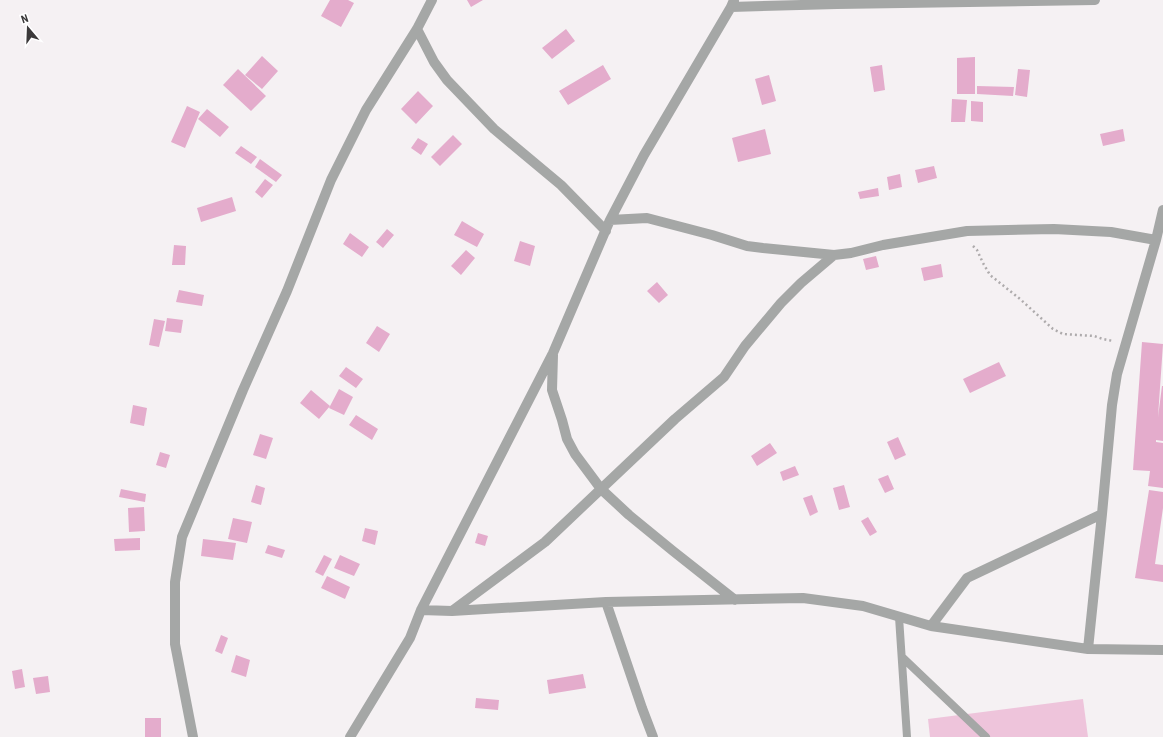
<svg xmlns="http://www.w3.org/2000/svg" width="1163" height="737" viewBox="0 0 1163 737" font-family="'Roboto Condensed',sans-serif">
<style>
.green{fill:#eec4db}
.building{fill:#e4accc}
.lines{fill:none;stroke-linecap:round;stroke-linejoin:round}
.path{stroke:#aeabac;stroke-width:2.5;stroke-dasharray:2 3;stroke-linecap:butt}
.service{stroke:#a5a7a6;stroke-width:8}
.minor{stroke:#a5a7a6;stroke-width:10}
</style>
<rect width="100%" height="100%" fill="#f5f1f3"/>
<path class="green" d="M1083 699 1088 737H930L928 719Z"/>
<path class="building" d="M330 0H348L354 3 341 27 321 16Z
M467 0H483L471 7Z
M566 29 575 41 552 59 542 48Z
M262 56 278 71 262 89 245 75Z
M975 57V94H957V58Z
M603 65 611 79 568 105 559 91Z
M882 65 885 90 874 92 870 67Z
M238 69 266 96 251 111 223 85Z
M1018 69 1030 70 1027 97 1015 95Z
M769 75 776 101 762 105 755 79Z
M977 86 1014 87 1013 96 977 94Z
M418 91 433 106 416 124 401 109Z
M952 99 967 100 965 122H951Z
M971 101 983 102V122L971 121Z
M187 106 200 112 185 148 171 142Z
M207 109 229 127 220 137 198 119Z
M765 129 771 154 738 162 732 138Z
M1123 129 1125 141 1103 146 1100 134Z
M453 135 462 144 440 166 431 157Z
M418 138 428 144 421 155 411 148Z
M241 146 257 157 251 164 235 153Z
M260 159 282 175 276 182 255 167Z
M934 166 937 178 918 183 915 170Z
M900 174 902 187 889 190 887 177Z
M265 179 273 185 262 198 255 192Z
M878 188 879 196 860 199 858 192Z
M232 197 236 211 201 222 197 208Z
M462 221 484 234 477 247 454 235Z
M387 229 394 235 383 248 376 242Z
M350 233 369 247 362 257 343 244Z
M520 241 535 246 530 266 514 261Z
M174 245 186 246 185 265H172Z
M466 250 475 258 461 275 451 266Z
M876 256 879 267 866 270 863 259Z
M941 264 943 277 924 281 921 268Z
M657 282 668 295 659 303 647 291Z
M179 290 204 295 202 306 176 302Z
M167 318 183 320 181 333 165 331Z
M154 319 165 321 159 347 149 345Z
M377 326 390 334 379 352 366 343Z
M1142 342 1163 344 1158 417 1162 386H1163V441L1156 440V442L1163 443V488L1148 486 1150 471 1133 470Z
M999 362 1006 376 970 393 963 379Z
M346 367 363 379 356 388 339 376Z
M339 389 353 397 344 415 329 408Z
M311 390 330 406 319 419 300 403Z
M133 405 147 408 144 426 130 423Z
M356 415 378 429 372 440 349 425Z
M260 434 273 438 266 459 253 455Z
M898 437 906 455 895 460 887 442Z
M770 443 777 453 757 466 751 456Z
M160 452 170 455 166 468 156 465Z
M795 466 799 475 783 481 780 472Z
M888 475 894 489 885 493 878 479Z
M256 485 265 488 261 505 251 502Z
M844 485 850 507 839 510 833 488Z
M121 489 146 494 145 502 119 497Z
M1149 490 1163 492V508L1155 564 1163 565V582L1135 578Z
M812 495 818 512 810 516 803 498Z
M144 507 145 531 129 532 128 508Z
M868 517 877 532 870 536 861 521Z
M233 518 252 522 247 543 228 539Z
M365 528 378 531 375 545 362 541Z
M478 533 488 536 485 546 475 543Z
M140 538V550L115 551 114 539Z
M203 539 236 543 233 560 201 556Z
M268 545 285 550 282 558 265 553Z
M324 555 332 559 323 576 315 572Z
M340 555 360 564 354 576 334 568Z
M327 576 350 587 345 599 321 588Z
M221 635 228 638 222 654 215 651Z
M236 655 250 660 246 677 231 672Z
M22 669 25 687 15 689 12 671Z
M583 674 586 688 549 694 547 680Z
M48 676 50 692 36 694 33 678Z
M476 698 499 700 498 710 475 708Z
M145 718H161V737H145Z"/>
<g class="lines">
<path class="path" d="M973 246 977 250 983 263 990 275 1020 299 1053 329 1063 334 1094 336 1103 339 1113 341"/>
<path class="service" d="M899 617 907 737
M902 657 986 737"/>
<path class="minor" d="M731 7 837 4 1095 0
M417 29 434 62 447 80 494 129 561 185 606 231
M610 220 647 218 712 235 747 246 763 248 834 255 851 253 883 245 967 231 1054 229 1111 232 1156 240
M553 355 552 390 562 420 567 439 575 454 601 489 629 515 673 551 735 600
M606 602 642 708 653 737
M421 610 452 611 606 602 803 598 863 606 931 626 1088 649 1163 650
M452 611 545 542 675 419 724 377 745 346 781 303 801 283 834 255
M931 626 967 578 1102 514
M1088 649 1102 514 1112 405 1117 374 1156 240 1163 210
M193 737 175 644V582L182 537 243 390 287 291 331 180 366 110 417 29 432 0
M350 737 410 638 421 610 553 353 610 220 644 155 731 7 734 0"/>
</g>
<g transform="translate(28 28) rotate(341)" stroke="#ffffff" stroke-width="3" paint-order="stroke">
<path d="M0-3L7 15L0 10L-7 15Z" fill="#3b393a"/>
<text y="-6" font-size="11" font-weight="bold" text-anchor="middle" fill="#3b393a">N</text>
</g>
</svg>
